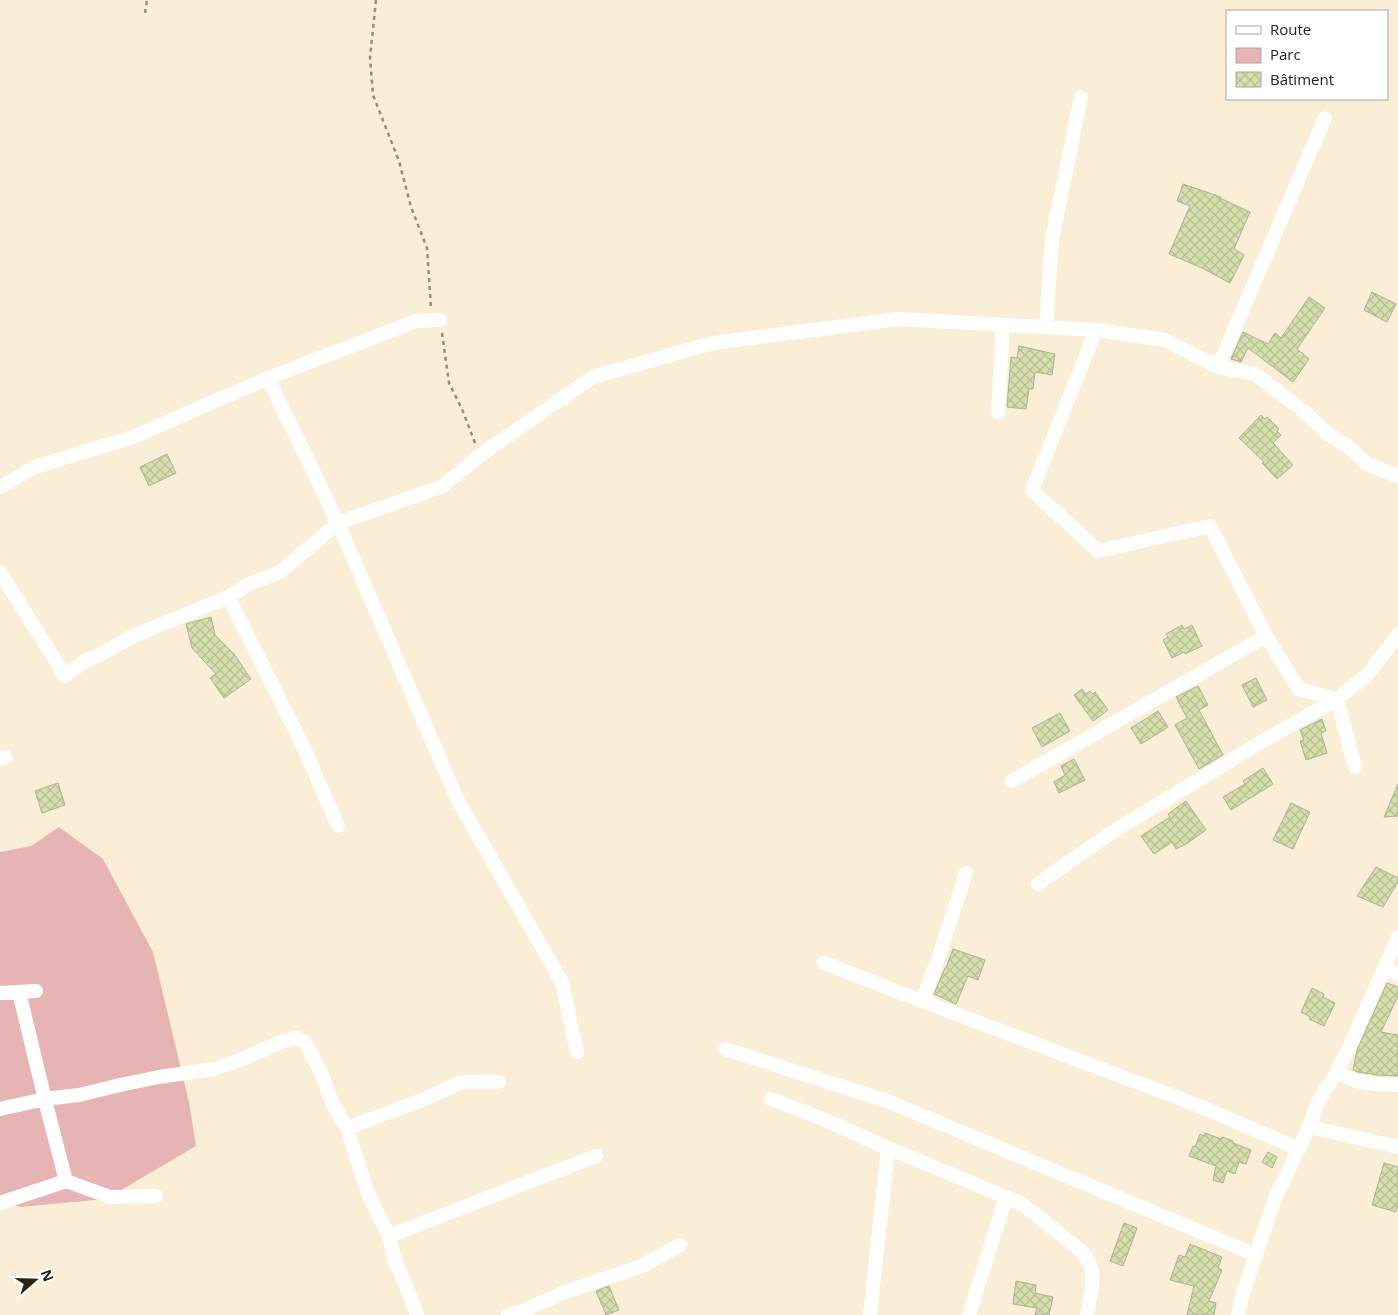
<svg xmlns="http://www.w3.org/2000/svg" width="1398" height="1315" viewBox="0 0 1398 1315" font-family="'Open Sans',sans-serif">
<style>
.green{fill:#e7b4b4}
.building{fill:url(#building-cross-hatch);stroke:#acb199}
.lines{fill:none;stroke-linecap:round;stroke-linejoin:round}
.path{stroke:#958d7d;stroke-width:2.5;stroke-dasharray:4 4;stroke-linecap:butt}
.minor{stroke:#fff;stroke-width:14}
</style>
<defs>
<pattern id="building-cross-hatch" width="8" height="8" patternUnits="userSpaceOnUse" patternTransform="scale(1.25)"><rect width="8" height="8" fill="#d5dfab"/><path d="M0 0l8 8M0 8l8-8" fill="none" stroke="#b7bf93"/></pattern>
</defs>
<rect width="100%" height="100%" fill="#faeed7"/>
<path class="green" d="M59 827 103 859 153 952 189 1102 196 1146 106 1199 20 1207 0 1202V852L31 846Z"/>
<path class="building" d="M1183 184 1221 197 1220 198 1250 212 1234 249 1244 255 1230 283 1202 268 1169 254 1190 206 1177 201Z
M1372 292 1396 304 1387 322 1364 310Z
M1309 297 1325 308 1297 349 1309 359 1293 382 1248 348 1241 362 1231 359 1243 332 1268 344 1275 333 1281 338Z
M1019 346 1055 354 1052 375 1035 372 1033 389H1029L1026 409 1007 407 1011 357 1017 358Z
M1261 415 1265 419 1267 417 1279 429 1277 431 1281 435 1273 443 1293 465 1277 479 1262 463 1264 462 1239 438Z
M167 454 176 473 149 486 140 467Z
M211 617 215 635 234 654 251 679 224 698 210 678 216 674 192 648 186 624Z
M1182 625 1184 629 1192 625 1202 646 1185 654 1184 652 1172 658 1163 640 1168 637 1166 634Z
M1256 678 1267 700 1253 707 1242 685Z
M1198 686 1208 705 1199 710 1223 755 1199 769 1175 725 1187 718 1176 697Z
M1082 689 1086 694 1090 691 1093 694 1095 692 1108 710 1093 721 1074 695Z
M1158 711 1168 727 1141 744 1131 728Z
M1060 713 1070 731 1042 747 1032 728Z
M1322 719 1326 731 1321 733 1327 753 1306 760 1300 741 1304 740 1300 730Z
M1074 759 1085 780 1059 793 1054 782 1065 775 1061 766Z
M1263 768 1273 784 1231 810 1223 797 1245 784 1243 781Z
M58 783 65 805 42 813 35 791Z
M1398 784V816L1384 817Z
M1186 801 1206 830 1186 844 1176 849 1172 842 1154 854 1141 836 1170 817 1168 814Z
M1291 803 1310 812 1293 849 1273 840Z
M1376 867 1398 878V882L1383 907 1357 896Z
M953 949 985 960 978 980 968 976 956 1004 934 994 945 968H946Z
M1387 983 1398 987V996L1381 1032 1398 1035V1076L1378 1075 1358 1072 1353 1070 1357 1050Z
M1312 988 1324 994 1323 997 1335 1003 1324 1026 1309 1019 1310 1017 1301 1012Z
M1205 1133 1221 1139 1222 1137 1233 1141V1143L1251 1150 1246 1164 1239 1162 1235 1174 1227 1171 1223 1183 1213 1180 1216 1166 1189 1156 1193 1146 1195 1147 1200 1134 1204 1136Z
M1268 1152 1277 1157 1272 1168 1262 1162Z
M1384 1163 1398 1167V1205L1396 1212 1372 1205Z
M1124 1223 1137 1228 1123 1266 1110 1261Z
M1190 1244 1222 1257 1218 1268 1222 1270 1209 1301 1216 1303 1214 1315H1187L1194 1286 1170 1280 1179 1255 1185 1257Z
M1016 1281 1036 1285 1035 1293 1053 1297 1049 1315H1035L1037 1308 1013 1304Z
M609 1286 619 1310 606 1315 596 1291Z"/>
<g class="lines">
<path class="path" d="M376 0 370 58 373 95 399 161 411 207 427 248 431 308
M145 13 147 0
M442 333 449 383 462 409 475 443"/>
<path class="minor" d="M1046 327 1052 240 1081 97
M1218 367 1325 118
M268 378 338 523 458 801 562 982 577 1052
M998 413 1003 325
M0 487 35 467 133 437 268 378 416 321 440 320
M0 572 65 676 86 660 98 656 131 637 228 597 249 584 280 572 338 523 441 487 486 451 593 377 713 343 898 319 1096 330 1165 340 1218 367 1255 374 1302 410 1328 434 1350 448 1367 464 1398 476
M228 597 302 744 338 826
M0 759 6 757
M1355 767 1337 699 1367 675 1398 635
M1012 781 1266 636
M966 873 938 959 922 1001 1197 1105 1299 1149
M1038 884 1109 834 1251 748 1337 699 1299 689 1266 636 1210 526 1098 551 1032 490 1096 330
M824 963 922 1001
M1385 968 1398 974
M0 993 36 991
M725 1049 887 1101 1256 1255
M1337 1072 1356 1081 1377 1084 1398 1085
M771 1099 823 1119 883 1146 970 1182 1022 1204 1080 1250C1100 1270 1091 1290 1087 1315
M0 1109 45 1099 79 1095 120 1085 159 1077 214 1069 240 1060 281 1042 296 1038 305 1042 322 1075 332 1103 347 1128 368 1194 389 1236 395 1261 406 1286 417 1315
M1309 1127 1398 1147
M347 1128 420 1101 462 1082H499
M66 1181 110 1197 156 1196
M0 1203 66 1181 47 1108 19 992
M389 1236 596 1156
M508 1315 523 1311 565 1292 642 1266 680 1245
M870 1315 888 1148
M969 1315 1006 1197
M1238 1315 1242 1296 1276 1196 1309 1127 1319 1100 1337 1072 1357 1030 1398 937"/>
</g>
<rect x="1226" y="10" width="162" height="90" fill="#ffffff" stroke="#a9a7a3"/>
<rect x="1236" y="26" width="25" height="8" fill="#ffffff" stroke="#a9a7a3"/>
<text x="1270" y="35" font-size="15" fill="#27231a">Route</text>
<rect x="1236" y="48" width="25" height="15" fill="#e7b4b4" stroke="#a9a7a3"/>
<text x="1270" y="60" font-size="15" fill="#27231a">Parc</text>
<rect x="1236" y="72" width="25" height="15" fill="url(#building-cross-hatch)" stroke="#a9a7a3"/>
<text x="1270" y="85" font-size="15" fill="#27231a">Bâtiment</text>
<g transform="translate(35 1280) rotate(70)" stroke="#ffffff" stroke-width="4" paint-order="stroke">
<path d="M0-4L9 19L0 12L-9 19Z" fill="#27231a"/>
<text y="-8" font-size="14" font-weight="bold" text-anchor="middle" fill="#27231a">N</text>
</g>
</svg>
